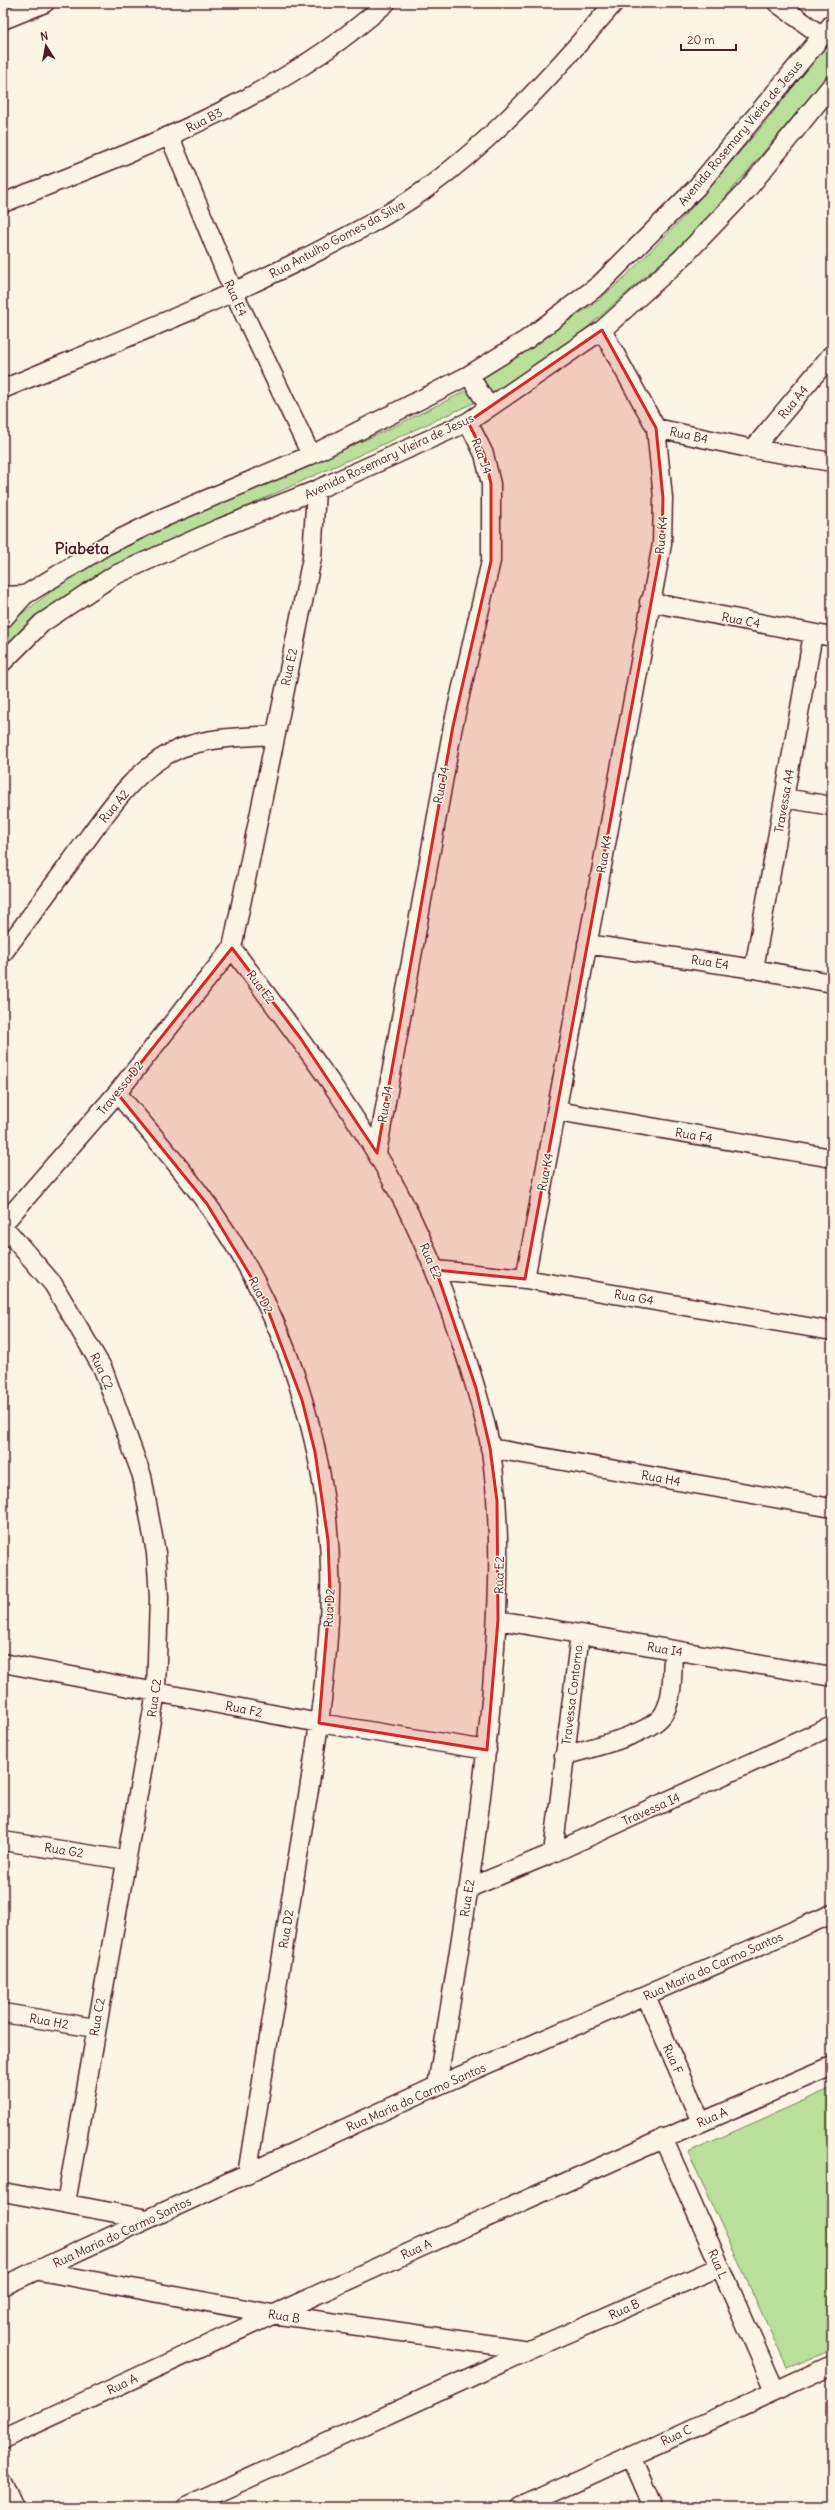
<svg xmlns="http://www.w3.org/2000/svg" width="835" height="2510" viewBox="0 0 835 2510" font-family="Delius,sans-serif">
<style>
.green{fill:#b9df9b;stroke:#827f63}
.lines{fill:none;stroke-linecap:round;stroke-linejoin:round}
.minor-casing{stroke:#4a1f2b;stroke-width:21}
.minor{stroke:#fcf5e5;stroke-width:18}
.marked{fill:#d62828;fill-opacity:0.2;stroke:#d62828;stroke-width:3;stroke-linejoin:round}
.labels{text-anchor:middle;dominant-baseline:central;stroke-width:3;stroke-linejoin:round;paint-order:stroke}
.street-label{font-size:12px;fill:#4a1f2b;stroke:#fcf5e5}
.district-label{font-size:16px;font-weight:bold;fill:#4a1f2b;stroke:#fcf5e5}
</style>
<rect width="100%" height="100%" fill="#fcf5e5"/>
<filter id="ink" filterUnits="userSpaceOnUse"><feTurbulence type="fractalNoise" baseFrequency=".025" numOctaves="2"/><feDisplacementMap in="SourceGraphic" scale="8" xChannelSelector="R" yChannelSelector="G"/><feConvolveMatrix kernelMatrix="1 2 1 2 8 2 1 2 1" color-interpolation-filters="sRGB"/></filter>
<g filter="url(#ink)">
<path class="green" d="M832 37V71L697 231 581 333 491 395 480 380 598 301 625 277 678 223 765 123Z
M472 388 480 400 125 562 36 615 3 648V628L56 588 113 550 385 431Z
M832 2088V2350L787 2368 688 2152Z"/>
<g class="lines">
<defs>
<path id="minor" d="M777 3 822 36
M3 20 45 3
M170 137 234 293 311 455
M3 203C137 150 277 101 386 3
M602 330 656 428 753 449 832 462
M469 375 489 407
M3 389C103 347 204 308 301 260 342 239 385 218 423 191 496 138 555 72 614 3
M753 449 832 354
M316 490 312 558 232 948C293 1031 358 1112 405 1205 430 1254 449 1305 466 1357 476 1388 486 1420 491 1451 503 1535 498 1617 491 1700 480 1830 458 1958 437 2086
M3 596 25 595
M649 602 832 637
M3 619 25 595 105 546 165 517 311 455 469 375 526 340 599 285 696 188 832 24
M3 662 42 623 113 576 220 528 316 490 468 422 602 330 681 259 746 191 832 85
M784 798 832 806
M587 944 754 969 832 983
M3 953C26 922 49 891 72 860 102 820 133 767 181 748 210 737 244 737 275 735
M754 969 813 634
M117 1093C172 1157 228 1222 264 1299 307 1388 333 1495 330 1594 328 1686 311 1777 296 1868 280 1970 263 2073 247 2175
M557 1111 832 1158
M377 1153 453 726 491 561V484L484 454 468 422
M3 1224 117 1093 232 948
M3 1226 53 1284 103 1369 142 1476 156 1553 159 1597 156 1692 66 2203
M436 1270 525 1279 832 1331
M525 1279 662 544 663 498 656 428
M490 1448 832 1508
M498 1620 832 1677
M3 1663 319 1723 487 1750
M564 1756C588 1748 652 1735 664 1713 674 1696 672 1669 673 1650
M3 1841 125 1860
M553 1853 580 1634
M469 1888 553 1853 832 1726
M646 1996 701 2122
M3 2013 95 2028
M663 2138 775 2390
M3 2192 148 2219
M40 2271 272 2314 530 2350 719 2267
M3 2286 437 2086 832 1914
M3 2439C278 2312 553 2185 832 2066
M631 2456 653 2507
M3 2482 14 2507
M186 2507 530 2350
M520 2507 832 2365"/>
</defs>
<use href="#minor" class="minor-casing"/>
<use href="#minor" class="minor"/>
</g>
</g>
<path class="marked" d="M602 330 656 428 663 498 662 544 525 1279 436 1270 476 1388 490 1448 497 1501 498 1620 487 1750 319 1723 330 1593 328 1540 315 1452 302 1400 263 1297 241 1260 207 1204 117 1093 232 948 301 1039 377 1153 453 726 491 561V484L484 454 468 422Z"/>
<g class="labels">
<g class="street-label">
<text transform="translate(204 120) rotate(-27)">Rua B3</text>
<text transform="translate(740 133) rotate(-50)">Avenida Rosemary Vieira de Jesus</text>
<text transform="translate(337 239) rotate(-28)">Rua Antulho Gomes da Silva</text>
<text transform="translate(236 298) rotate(66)">Rua E4</text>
<text transform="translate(793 402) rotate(-50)">Rua A4</text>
<text transform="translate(689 435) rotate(12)">Rua B4</text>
<text transform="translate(389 456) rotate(-25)">Avenida Rosemary Vieira de Jesus</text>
<text transform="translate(482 456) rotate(70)">Rua J4</text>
<text transform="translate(661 535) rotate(-85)">Rua K4</text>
<text transform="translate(741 620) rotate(11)">Rua C4</text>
<text transform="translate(289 667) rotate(-78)">Rua E2</text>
<text transform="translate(441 785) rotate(-79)">Rua J4</text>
<text transform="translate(784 801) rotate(-80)">Travessa A4</text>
<text transform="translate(114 806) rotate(-50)">Rua A2</text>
<text transform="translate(604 854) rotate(-80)">Rua K4</text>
<text transform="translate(710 962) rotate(8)">Rua E4</text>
<text transform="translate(261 987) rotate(53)">Rua E2</text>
<text transform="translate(120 1088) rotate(-51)">Travessa D2</text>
<text transform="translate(385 1104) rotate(-80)">Rua J4</text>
<text transform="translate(694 1135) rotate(10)">Rua F4</text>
<text transform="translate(545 1172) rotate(-79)">Rua K4</text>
<text transform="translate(431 1261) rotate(66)">Rua E2</text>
<text transform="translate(261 1295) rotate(63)">Rua D2</text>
<text transform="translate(634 1297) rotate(10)">Rua G4</text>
<text transform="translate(102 1371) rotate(65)">Rua C2</text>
<text transform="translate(661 1478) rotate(10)">Rua H4</text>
<text transform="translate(499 1575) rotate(-89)">Rua E2</text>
<text transform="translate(329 1608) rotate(-87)">Rua D2</text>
<text transform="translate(665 1649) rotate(9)">Rua I4</text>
<text transform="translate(572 1695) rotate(-83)">Travessa Contorno</text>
<text transform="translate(154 1698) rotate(-82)">Rua C2</text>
<text transform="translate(244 1709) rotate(11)">Rua F2</text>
<text transform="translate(651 1809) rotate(-24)">Travessa I4</text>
<text transform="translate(64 1850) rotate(9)">Rua G2</text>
<text transform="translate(467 1898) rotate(-81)">Rua E2</text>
<text transform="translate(286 1929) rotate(-81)">Rua D2</text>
<text transform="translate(713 1966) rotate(-24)">Rua Maria do Carmo Santos</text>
<text transform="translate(97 2017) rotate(-80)">Rua C2</text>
<text transform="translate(49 2021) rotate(10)">Rua H2</text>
<text transform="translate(673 2059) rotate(66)">Rua F</text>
<text transform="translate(416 2097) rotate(-24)">Rua Maria do Carmo Santos</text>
<text transform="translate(712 2117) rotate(-23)">Rua A</text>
<text transform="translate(122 2232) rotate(-25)">Rua Maria do Carmo Santos</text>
<text transform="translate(416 2249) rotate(-24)">Rua A</text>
<text transform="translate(718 2264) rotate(66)">Rua L</text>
<text transform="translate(624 2309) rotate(-24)">Rua B</text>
<text transform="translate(284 2316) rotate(9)">Rua B</text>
<text transform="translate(122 2384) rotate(-25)">Rua A</text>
<text transform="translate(676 2435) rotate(-25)">Rua C</text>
</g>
<g class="district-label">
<text x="82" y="548">Piabeta</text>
</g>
</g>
<rect width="835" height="2510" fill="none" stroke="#fcf5e5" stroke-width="16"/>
<rect x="8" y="8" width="819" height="2494" fill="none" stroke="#4a1f2b" stroke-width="1.5" filter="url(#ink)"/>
<g transform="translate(46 46) rotate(349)" stroke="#fcf5e5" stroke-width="3" paint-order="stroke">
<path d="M0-3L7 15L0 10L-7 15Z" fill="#4a1f2b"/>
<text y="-6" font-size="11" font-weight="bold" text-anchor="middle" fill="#4a1f2b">N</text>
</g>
<path d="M681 44v6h55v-6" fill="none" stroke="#4a1f2b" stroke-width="2"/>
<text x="687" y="44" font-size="12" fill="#4a1f2b" stroke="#fcf5e5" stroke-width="3" paint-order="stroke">20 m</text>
</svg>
